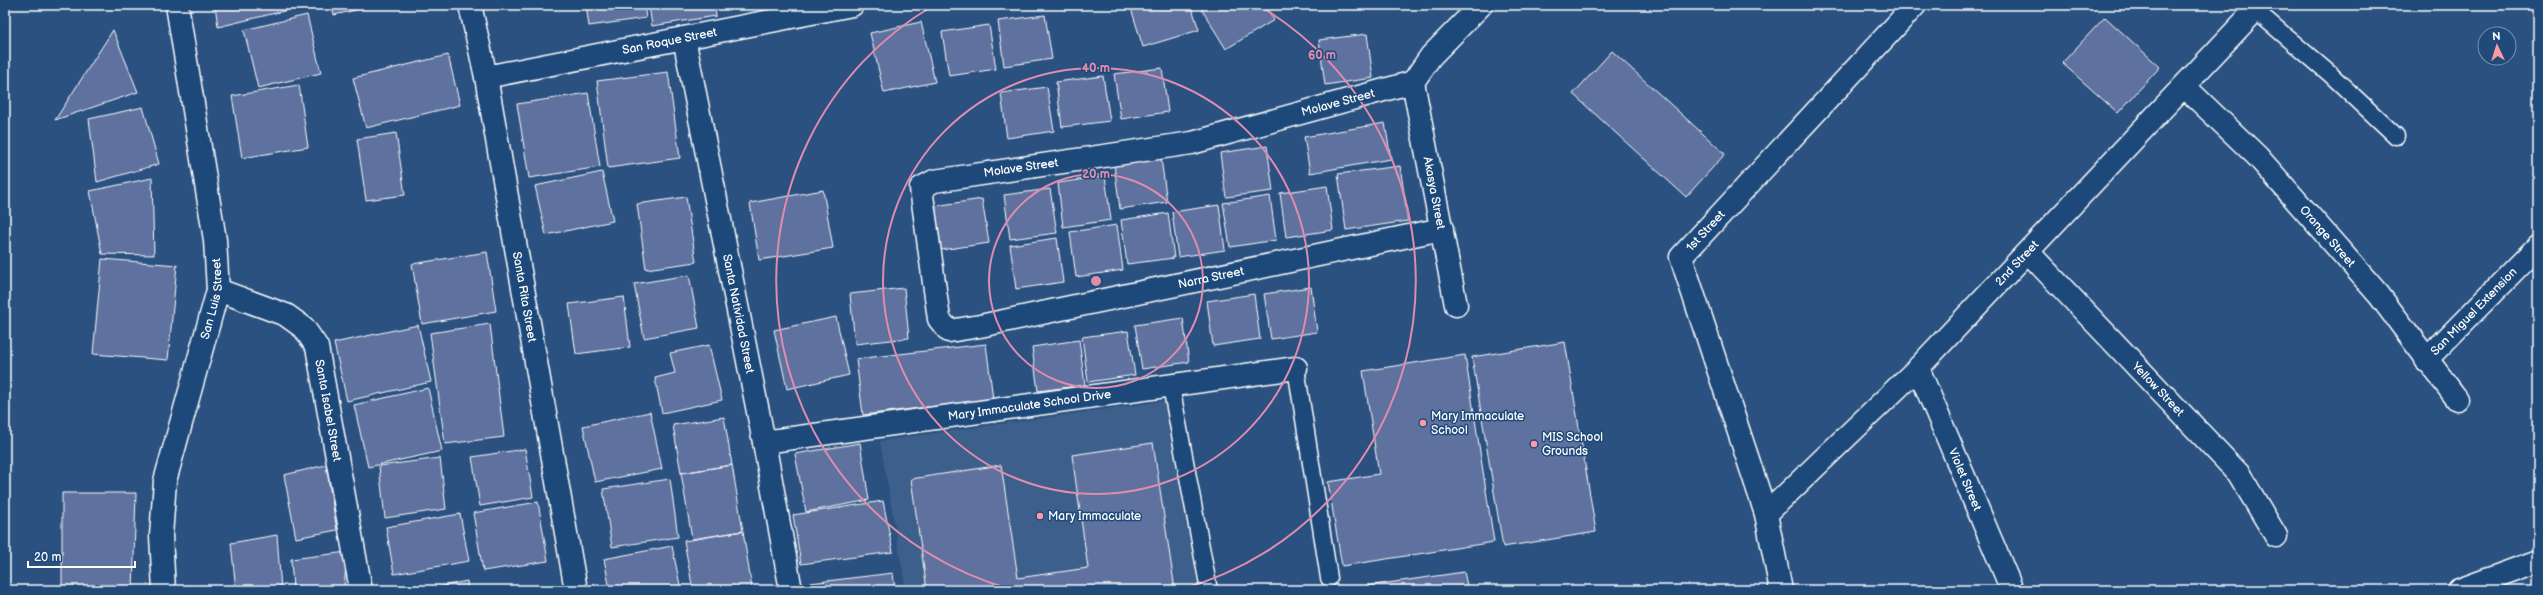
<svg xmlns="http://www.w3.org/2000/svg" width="2543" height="595" viewBox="0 0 2543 595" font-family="'Balsamiq Sans',sans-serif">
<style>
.built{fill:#3e5e8b}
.building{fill:#5f719e;stroke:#fff}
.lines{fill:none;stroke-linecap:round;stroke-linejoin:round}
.service-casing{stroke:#fff;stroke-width:19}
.minor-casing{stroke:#fff;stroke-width:25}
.service{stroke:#1f4a7a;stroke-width:16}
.minor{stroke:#1f4a7a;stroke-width:22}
.ring{fill:none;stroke:#e08cad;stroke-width:2}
.poi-dot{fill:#ff9aa2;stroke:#1f4a7a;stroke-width:1.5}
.labels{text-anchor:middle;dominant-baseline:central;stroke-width:3;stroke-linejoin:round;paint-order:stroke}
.street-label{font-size:12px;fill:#fff;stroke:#1f4a7a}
.poi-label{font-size:12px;fill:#fff;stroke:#1f4a7a;text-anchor:start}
.centre{fill:#e08cad;stroke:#1f4a7a;stroke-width:2}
.ring-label{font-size:12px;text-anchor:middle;font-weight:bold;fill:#e08cad;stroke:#1f4a7a;stroke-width:3;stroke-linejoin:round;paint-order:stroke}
</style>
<rect width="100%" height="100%" fill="#2a5180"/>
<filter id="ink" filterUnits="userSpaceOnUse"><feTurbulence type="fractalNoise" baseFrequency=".025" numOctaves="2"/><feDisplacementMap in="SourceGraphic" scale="8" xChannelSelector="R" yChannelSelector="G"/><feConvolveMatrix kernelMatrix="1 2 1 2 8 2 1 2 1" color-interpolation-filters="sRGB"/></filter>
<g filter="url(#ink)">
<path class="built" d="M1171 400 1198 590H906L880 441Z"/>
<path class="building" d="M215 5H292V9L218 27Z
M332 5H378L334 15Z
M586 5H644L646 18 589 26Z
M649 5H715L716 16 652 26Z
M1130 5H1191L1199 30 1143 47Z
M1199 5H1265L1274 20 1226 49Z
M307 15 321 73 258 88 244 30Z
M1045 15 1052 59 1004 66 998 21Z
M2105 17 2160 67 2118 113 2062 63Z
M921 22 935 82 884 93 870 33Z
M989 25 996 69 949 76 942 32Z
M113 30 138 92 55 120Z
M1367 34 1373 78 1325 85 1319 40Z
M1612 51 1725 154 1686 197 1573 94Z
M448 55 460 105 366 128 353 78Z
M1162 68 1168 112 1121 119 1114 74Z
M668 72 680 158 608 168 597 81Z
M1103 76 1110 121 1062 127 1056 82Z
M299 85 308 147 242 158 232 96Z
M1047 87 1054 131 1007 138 1001 93Z
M588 93 600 167 529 178 517 104Z
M143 107 159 164 97 182 89 119Z
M1385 123 1391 159 1310 173 1304 137Z
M396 133 405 195 366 200 357 139Z
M1267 146 1273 191 1226 197 1220 153Z
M1161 158 1167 202 1120 209 1114 164Z
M1400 166 1408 221 1346 230 1338 174Z
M602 172 613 221 546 235 535 186Z
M1105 176 1111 220 1063 227 1058 183Z
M152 178 154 255 102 254 90 191Z
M1327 186 1333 230 1286 237 1280 193Z
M1050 189 1057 233 1010 239 1004 195Z
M823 190 833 248 759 260 750 203Z
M1270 196 1276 240 1230 247 1223 203Z
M686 197 696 262 646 269 637 204Z
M982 199 989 243 941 250 935 206Z
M1219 205 1225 250 1178 257 1172 212Z
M1168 213 1174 258 1127 264 1121 220Z
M1117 225 1123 270 1076 277 1070 232Z
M1057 238 1063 282 1016 289 1010 245Z
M487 252 496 311 422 324 412 264Z
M102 259 177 265 168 360 93 354Z
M689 275 699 328 644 338 634 284Z
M1311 287 1317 332 1271 339 1264 294Z
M904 288 909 338 855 344 850 294Z
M1254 294 1260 339 1213 346 1207 301Z
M624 297 630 347 576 354 569 304Z
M836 317 849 375 787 389 774 330Z
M1183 318 1189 362 1142 369 1135 325Z
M490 324 504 437 445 444 430 333Z
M418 325 431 382 347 401 334 343Z
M1128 331 1135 375 1088 382 1082 337Z
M1079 340 1085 385 1038 391 1032 347Z
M1565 342 1596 532 1503 547 1472 357Z
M986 344 993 399 863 415 856 359Z
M709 345 722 400 662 413 655 378 675 373 670 353Z
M1465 355 1494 542 1342 566 1328 482 1379 474 1363 371Z
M428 388 442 451 368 467 354 405Z
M650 412 662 469 595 482 583 426Z
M724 417 732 465 681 473 673 425Z
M860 443 869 500 806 512 795 454Z
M1153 443 1175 590H927L911 479 1001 465 1018 578 1088 568 1072 455Z
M525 449 533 497 480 506 472 457Z
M440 458 446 509 385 518 379 466Z
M326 465 337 530 296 538 284 475Z
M732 465 743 531 692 539 681 473Z
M670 479 678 537 612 547 603 489Z
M62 493H136L133 590H62Z
M883 501 893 552 801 564 793 515Z
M538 502 548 561 483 571 473 513Z
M460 514 469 561 394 574 386 527Z
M743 531 752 589 693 590 684 541Z
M277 535 281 590H236L231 543Z
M672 546 681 590H610L604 559Z
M347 552 344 590H293L291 559Z
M1464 572 1468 590H1346V589Z
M893 573 895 590H811L810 583Z
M467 581 468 590H424Z"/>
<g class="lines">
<defs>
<path id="service" d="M2255 10 2330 74 2396 136
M1296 368 1329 578
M1171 386 1209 590"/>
<g id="minor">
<path id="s1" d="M470 5 486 77 576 590"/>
<path id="s2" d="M684 38 764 442 791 590"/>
<path id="s3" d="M486 77 852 5"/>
<path id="s4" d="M1413 82 1192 143 934 181 921 188 939 319 949 331 980 326 1442 229"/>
<path id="s5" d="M1413 82 1456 305"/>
<path d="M1413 82 1431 56 1481 5"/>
<path id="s6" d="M2184 86 2258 157 2379 295 2457 399"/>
<path id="s7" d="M2028 252 2239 474 2276 536"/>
<path id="s8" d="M218 290 286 315 304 328 317 347 361 590"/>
<path id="s9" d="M2426 360 2538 246"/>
<path id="s10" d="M1918 368 2012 590"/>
<path id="s11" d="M764 442 1296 368"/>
<path id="s12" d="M1766 514 1918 368 2260 5"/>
<path id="s13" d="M164 590 161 536 165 481 218 290 215 240 177 5"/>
<path id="s14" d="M1781 590 1766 514 1681 257 1915 5"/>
<path d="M2459 590 2538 561"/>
</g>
</defs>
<use href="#service" class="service-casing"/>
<use href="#minor" class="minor-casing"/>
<use href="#service" class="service"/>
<use href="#minor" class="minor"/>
</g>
</g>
<g class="ring">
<circle cx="1096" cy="281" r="107"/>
<circle cx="1096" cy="281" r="213"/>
<path d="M1010 589A320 320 0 0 1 934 5M1258 5A320 320 0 0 1 1182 589"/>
</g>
<g class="poi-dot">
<circle cx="1423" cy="423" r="4"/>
<circle cx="1534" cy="444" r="4"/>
<circle cx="1040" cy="516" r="4"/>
</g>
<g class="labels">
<g class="street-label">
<text stroke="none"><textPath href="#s3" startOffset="187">San Roque Street</textPath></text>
<text transform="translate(1338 103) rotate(-15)">Molave Street</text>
<text transform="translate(1021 168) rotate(-8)">Molave Street</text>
<text stroke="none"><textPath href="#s5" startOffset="113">Akasya Street</textPath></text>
<text stroke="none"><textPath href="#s14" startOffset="384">1st Street</textPath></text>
<text stroke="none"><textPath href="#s6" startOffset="208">Orange Street</textPath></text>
<text stroke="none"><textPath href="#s12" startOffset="355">2nd Street</textPath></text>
<text stroke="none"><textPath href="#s4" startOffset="920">Narra Street</textPath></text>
<text stroke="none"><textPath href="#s1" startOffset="297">Santa Rita Street</textPath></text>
<text stroke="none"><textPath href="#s13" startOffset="298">San Luis Street</textPath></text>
<text stroke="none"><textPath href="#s9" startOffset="68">San Miguel Extension</textPath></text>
<text stroke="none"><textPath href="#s2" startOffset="281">Santa Natividad Street</textPath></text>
<text stroke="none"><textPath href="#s7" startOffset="189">Yellow Street</textPath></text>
<text stroke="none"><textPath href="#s11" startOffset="268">Mary Immaculate School Drive</textPath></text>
<text stroke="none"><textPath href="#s8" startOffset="182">Santa Isabel Street</textPath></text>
<text stroke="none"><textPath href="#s10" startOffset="121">Violet Street</textPath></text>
</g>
<g class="poi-label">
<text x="1431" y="416">Mary Immaculate<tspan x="1431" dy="14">School</tspan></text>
<text x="1542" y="437">MIS School<tspan x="1542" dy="14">Grounds</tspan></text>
<text x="1048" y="516">Mary Immaculate</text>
</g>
</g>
<circle cx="1096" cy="281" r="6" class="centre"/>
<g class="ring-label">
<text x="1322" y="59">60 m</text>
<text x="1096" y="72">40 m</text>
<text x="1096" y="178">20 m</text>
</g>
<rect width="2543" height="595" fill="none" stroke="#1f4a7a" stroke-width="20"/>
<rect x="10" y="10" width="2523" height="575" fill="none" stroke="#fff" stroke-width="1.5" filter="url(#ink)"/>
<g transform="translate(2497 46) rotate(356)"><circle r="19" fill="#1f4a7a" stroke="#7992af"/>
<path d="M0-3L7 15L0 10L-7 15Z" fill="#ff9aa2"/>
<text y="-6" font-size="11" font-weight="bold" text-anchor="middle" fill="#ffffff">N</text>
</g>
<path d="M28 561v6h107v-6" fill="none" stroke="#ffffff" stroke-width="2"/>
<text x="34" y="561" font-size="12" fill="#ffffff" stroke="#1f4a7a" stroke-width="3" paint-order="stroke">20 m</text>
</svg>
